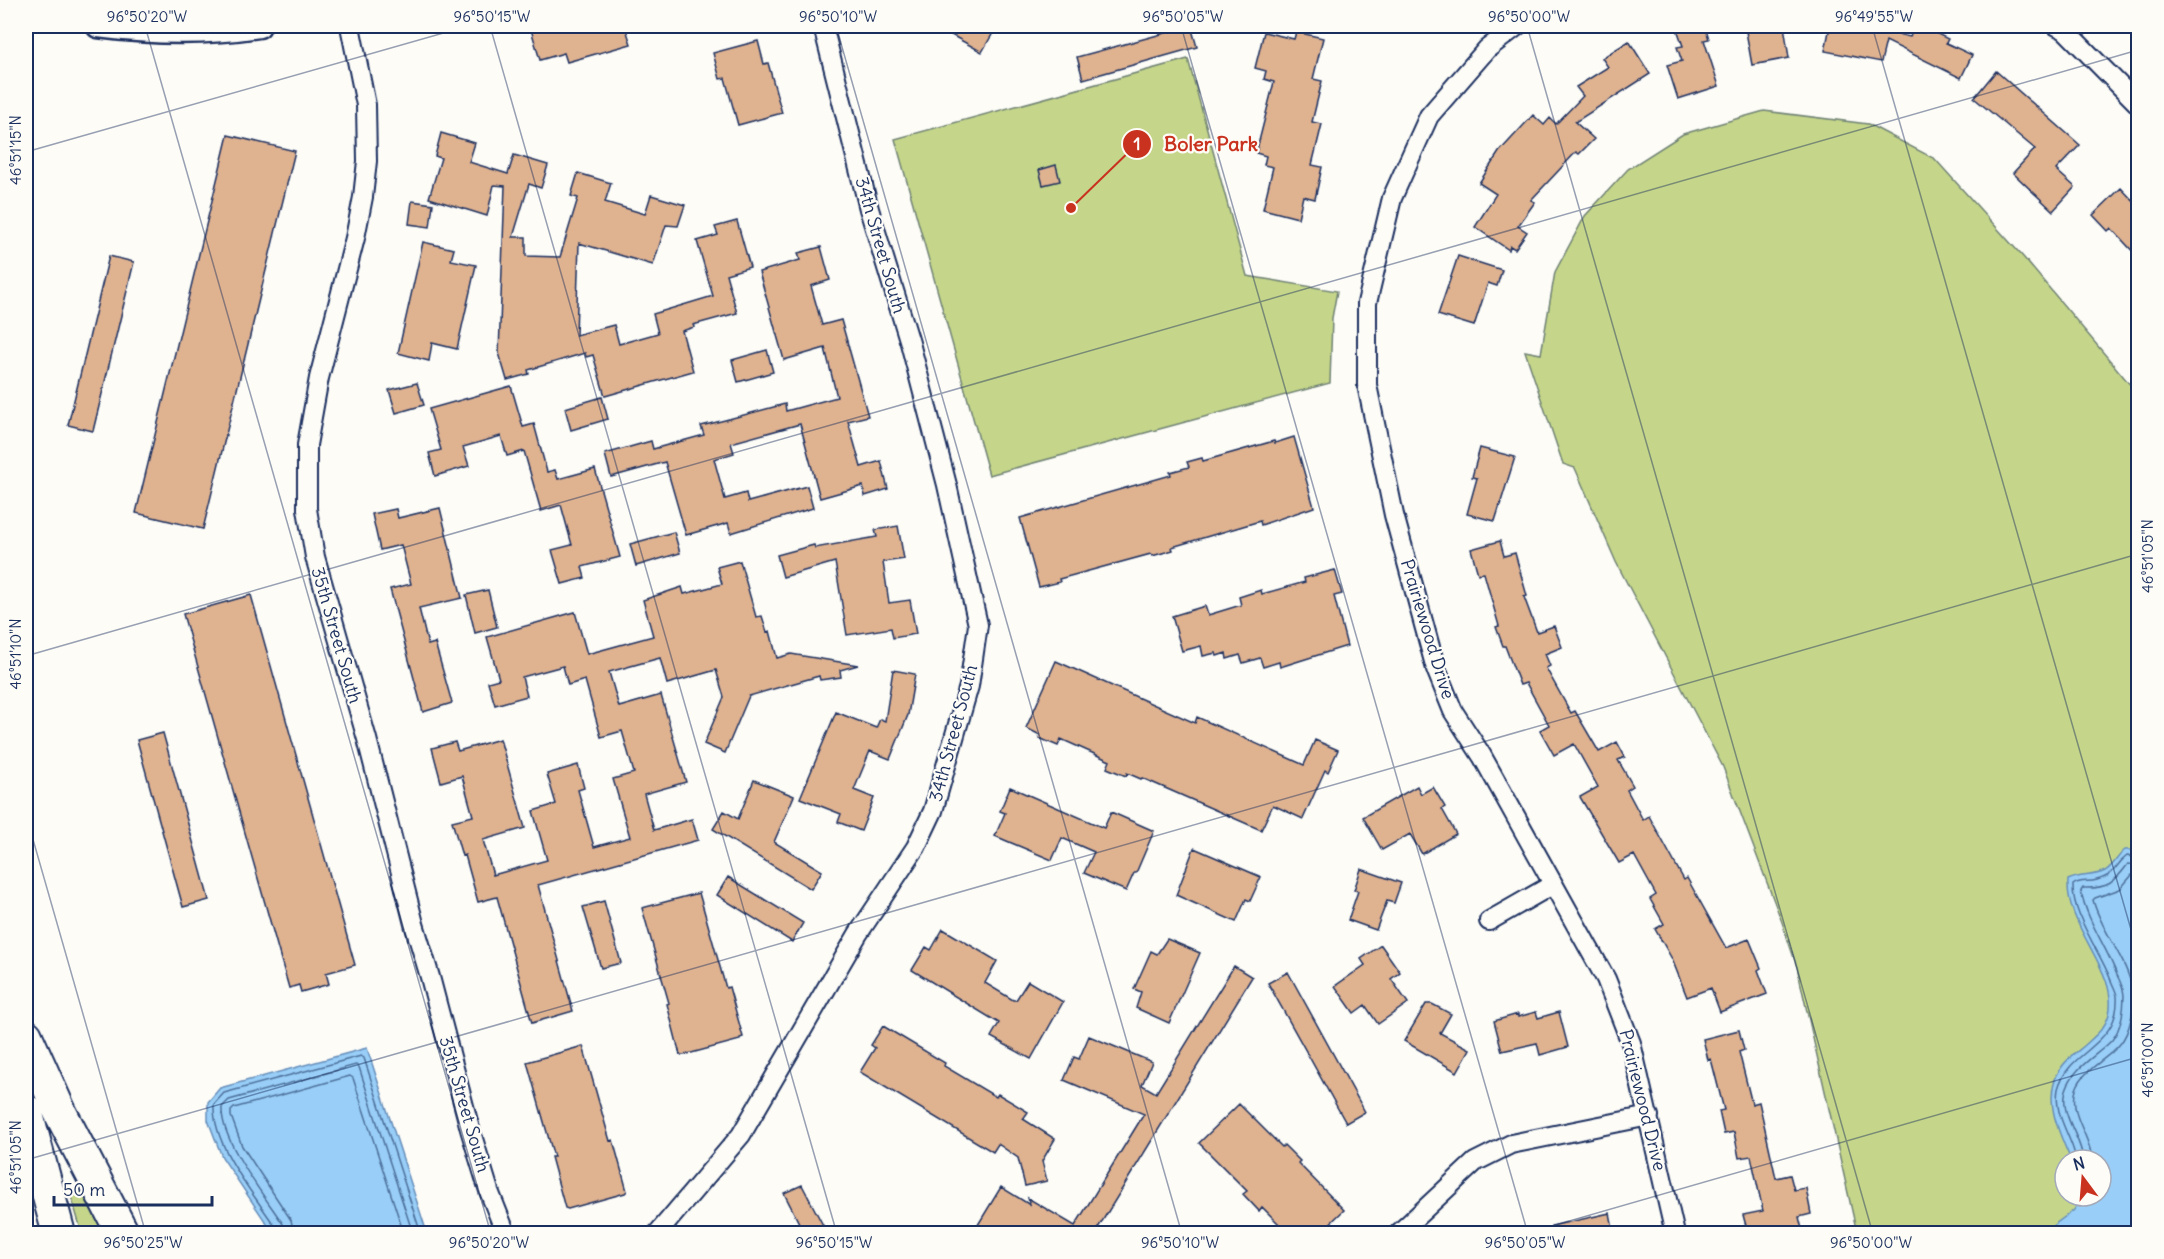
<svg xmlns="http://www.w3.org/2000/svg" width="2164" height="1259" viewBox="0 0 2164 1259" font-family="Delius,sans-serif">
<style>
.green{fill:#c5d68a;stroke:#708274;stroke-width:1.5;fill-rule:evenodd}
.water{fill:#98cef7;stroke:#668eba;stroke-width:1.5}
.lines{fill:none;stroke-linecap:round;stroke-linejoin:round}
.shore{stroke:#4d6f9b;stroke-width:1.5}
.building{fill:#dfb290;stroke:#1b2f5e;stroke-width:1.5}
.minor-casing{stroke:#1b2f5e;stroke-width:22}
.tertiary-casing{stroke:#1b2f5e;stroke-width:27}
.motorway-casing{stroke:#1b2f5e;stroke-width:36}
.minor{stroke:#fdfcf7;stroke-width:18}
.tertiary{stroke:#fdfcf7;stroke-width:22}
.motorway{stroke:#fdfcf7;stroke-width:32}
.ticks{fill:none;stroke:#1b2f5e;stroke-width:1.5;stroke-opacity:0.45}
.labels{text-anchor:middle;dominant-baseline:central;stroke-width:4.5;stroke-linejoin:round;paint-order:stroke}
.street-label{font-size:18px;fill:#1b2f5e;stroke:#fdfcf7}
.leader{fill:none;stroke:#c8321e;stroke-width:2}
.callout-dot{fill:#c8321e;stroke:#fdfcf7;stroke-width:2}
.mark-label{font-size:18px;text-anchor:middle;font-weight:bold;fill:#fff}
.callout-label{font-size:20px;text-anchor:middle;font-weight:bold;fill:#c8321e;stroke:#fdfcf7;stroke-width:4.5;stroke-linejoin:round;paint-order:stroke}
.neatline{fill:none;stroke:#1b2f5e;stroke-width:2}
.ticks-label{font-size:15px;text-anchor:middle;fill:#1b2f5e}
</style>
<rect width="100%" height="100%" fill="#fdfcf7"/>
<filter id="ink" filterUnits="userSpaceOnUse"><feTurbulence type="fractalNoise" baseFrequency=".0167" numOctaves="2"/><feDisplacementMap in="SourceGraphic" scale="12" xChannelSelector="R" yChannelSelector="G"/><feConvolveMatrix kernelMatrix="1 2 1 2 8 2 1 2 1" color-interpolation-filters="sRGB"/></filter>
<g filter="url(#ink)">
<path class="green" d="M1188 59 1247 276 1337 291 1332 318 1330 383 989 475 895 139Z
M1764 111 1868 124 1935 159 2024 258 2138 394V1233H1857L1797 967 1782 922 1723 767 1616 562 1575 468 1563 464 1525 351 1541 354 1555 272 1585 216 1628 169 1683 134ZM2065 1160H2101V1196H2065Z
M82 1192 105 1233H82L71 1196Z"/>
<path class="water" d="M2125 850H2134L2138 854V1233H2043L2074 1210 2083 1196H2101V1160H2071C2059 1133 2041 1096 2061 1068 2066 1060 2077 1052 2084 1046 2095 1036 2105 1029 2109 1014 2119 971 2065 928 2068 880 2080 874 2093 877 2105 871 2113 867 2118 855 2125 850Z
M367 1048 427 1233H273L222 1157 208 1120V1102L220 1088Z"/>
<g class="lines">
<path class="shore" d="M2076 1160C2073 1138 2053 1116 2058 1089 2068 1049 2120 1047 2117 996 2116 990 2112 984 2110 978 2099 950 2072 915 2073 885 2081 879 2088 883 2097 880 2118 874 2112 867 2127 856L2138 858
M2083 1160C2082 1137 2059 1116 2066 1090 2073 1067 2096 1057 2112 1040 2121 1029 2124 1010 2124 996 2124 989 2120 981 2117 975 2106 946 2087 921 2081 891L2083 888C2108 889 2114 883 2128 864L2138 865
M2092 1160C2091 1137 2071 1118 2075 1094 2078 1072 2106 1061 2120 1044 2130 1032 2135 1008 2133 992 2128 960 2101 931 2093 900L2095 898 2120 889 2132 875 2138 874
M277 1234 276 1228C254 1194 212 1146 214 1104L224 1093 361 1056 364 1058 421 1234
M285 1234 283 1224C264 1195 220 1141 222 1107L229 1100 356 1065 359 1067 413 1234
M294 1234 291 1220 242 1146 231 1116V1111L234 1108 350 1076 353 1078 404 1234"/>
</g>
<path class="building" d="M530 26H625L631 44 567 62 564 53 540 60Z
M935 26H997L982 52Z
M1191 26 1197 47 1083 79 1077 57Z
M1676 26H1705L1709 39 1704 40 1719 86 1678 99 1667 65 1682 61 1677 47 1683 46Z
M1745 26H1784L1789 58 1752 65Z
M1830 26H1869V28L1910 37 1915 26H1921L1948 39 1946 43 1972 55 1961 78 1886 41 1881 62 1825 51Z
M1264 32 1294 39 1296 32 1323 38 1313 79 1322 81 1312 122 1322 124 1312 165 1322 167 1315 199 1303 196 1298 218 1263 209 1273 167 1264 165 1266 156 1256 153 1274 82 1264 79 1266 71 1255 68Z
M758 41 764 64 768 63 782 113 738 125 725 78 720 79 713 53Z
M1629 41 1650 74 1575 122 1594 139 1579 154 1576 152 1531 200 1535 202 1518 226 1527 232 1515 249 1510 246 1509 250 1475 227 1496 194 1479 183 1499 152 1533 115 1544 125 1550 118 1556 124 1583 96 1576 87 1608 67 1602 58Z
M1996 71 2080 145 2056 170 2075 187 2053 211 2013 173 2035 149 1974 98Z
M441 133 475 143 469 162 508 174 514 155 548 165 541 188 529 184 513 237H526V256L560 257 578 198 571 196 578 173 611 183 605 202 645 214 651 195 685 205 678 226 666 225 653 265 579 243 576 335 614 325 619 344 658 333 653 314 713 296 697 241 718 235 715 227 737 221 750 267 726 274 737 313 693 325 694 327 682 331 693 371 605 396 593 355 586 357 585 353 528 370 529 374 507 380 499 353 505 186 494 185 487 216 429 198 441 158 435 156Z
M228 135 295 151 203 529 136 513Z
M1056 165 1060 181 1043 185 1039 170Z
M2121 188 2139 207V258L2111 228 2108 231 2093 215Z
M412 201 433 204 430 227 409 224Z
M423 242 454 249 451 260 476 265 457 349 432 343 429 361 398 353Z
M821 247 830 280 811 286 822 325 841 320 868 416 848 421 861 467 881 461 888 489 865 496 863 486 820 498 800 424 731 443 734 453 714 459 725 499 746 493 748 502 807 486 813 508 731 533 728 523 686 535 665 462 611 477 605 454 651 441 653 449 704 435 701 426 725 420 785 404 786 411 837 397 825 348 784 360 759 272 800 260 798 253Z
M109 256 134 262 93 431 68 425Z
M1458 256 1502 270 1497 286 1488 283 1474 326 1438 315Z
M767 350 773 372 738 382 732 360Z
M417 383 424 405 396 413 389 390Z
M511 386 523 427 534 424 547 472 555 470 558 479 595 469 620 557 582 567 585 578 562 584 552 550 572 545 561 505 541 511 524 451 507 456 501 436 463 447 469 466 435 476 429 453 441 450 429 409Z
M602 397 608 419 571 430 565 408Z
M1294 437 1314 507 1261 525 1260 521 1172 547 1173 550 1152 556 1151 554 1059 579 1060 582 1039 587 1020 518 1171 475 1170 472 1189 467 1187 462 1202 458 1203 461 1274 441 1275 443Z
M1480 448 1515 457 1495 521 1467 514 1477 478 1472 477Z
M440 508 462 598 419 608 428 645 435 643 452 703 423 712 390 589 411 584 401 545 380 550 372 514 396 509 398 518Z
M898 526 904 559 883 562 889 603 910 600 916 634 893 638 891 628 847 635 835 562 783 577 777 555 814 545 815 548 877 537 875 530Z
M674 532 680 553 636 566 630 544Z
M1500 541 1504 556 1515 553 1527 596 1524 597 1537 632 1554 626 1562 647 1545 654 1550 666 1546 668 1571 713 1575 711 1599 752 1617 742 1625 757 1618 760 1633 786 1627 790 1643 820 1649 816 1684 880 1687 878 1726 948 1749 939 1761 968 1758 970 1767 994 1720 1012 1711 988 1687 997 1672 959 1655 929 1664 924 1650 899 1656 895 1634 855 1619 863 1580 797 1598 787 1574 744 1554 755 1540 730 1549 725 1526 683 1520 685 1505 646H1503L1496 627 1499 626 1484 573 1478 574 1471 549Z
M740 561 756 617 762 616 767 632 770 631 777 658 791 654 858 665 840 670 841 677 820 680 819 676 749 696 725 753 704 744 724 697 716 670 667 684 660 658 609 672 619 707 661 695 686 782 644 794 654 830 692 819 698 840 538 885 573 1011 532 1023 497 897 478 902 465 855 462 856 452 821 473 816 462 776 441 782 432 748 455 742 458 751 500 739 525 828 483 840 493 875 547 860 533 811 556 804 547 774 578 765 584 788 578 790 594 847 630 837 613 779 634 773 622 731 601 737 585 680 568 685 563 666 522 677 527 696 495 705 488 682 499 679 487 637 575 612 587 654 653 636 643 600 682 587 684 594 722 584 717 567Z
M1335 570 1342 594 1334 596 1347 646 1280 667 1279 662 1263 667 1260 658 1243 663 1240 655 1227 659 1226 653 1217 656 1216 653 1203 656 1201 646 1182 651 1172 616 1205 606 1208 615 1241 605 1239 597 1261 590 1262 594 1305 582 1304 578Z
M488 590 497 627 475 633 466 595Z
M251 595 355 965 326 973 329 984 301 992 299 985 289 988 183 614Z
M1056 661 1195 723 1197 717 1304 765 1315 740 1338 750 1328 772 1325 770 1303 819 1273 805 1261 830 1142 778 1141 779 1127 773 1126 776 1107 768 1110 761 1061 739 1058 746 1039 738 1040 735 1026 728Z
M893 670 915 674 908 715 890 759 870 751 854 790 874 798 861 831 838 822 841 814 800 798 836 712 876 728 880 719 885 721Z
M163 733 209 900 183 907 137 740Z
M754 780 794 796 774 842 822 871 811 889 713 829 724 811 738 819Z
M1417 786 1421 794 1433 787 1445 807 1442 809 1456 834 1422 854 1410 834 1382 850 1363 817Z
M1010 787 1104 828 1111 812 1154 831 1136 873H1134L1126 891 1084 873 1094 852 1062 838 1052 860 995 836 1005 813 1000 811Z
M1194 848 1261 877 1250 901 1246 899 1236 922 1176 895Z
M1361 869 1401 883 1394 903 1387 901 1376 930 1348 920 1358 891 1354 890Z
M728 877 803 923 792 942 717 895Z
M699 893 726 988 729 987 743 1037 740 1038V1040L684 1055H680L667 1004 669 1003 642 908Z
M604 901 621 963 601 968 583 907Z
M943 929 997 961 985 983 1013 1000H1016L1028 981 1063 1002 1031 1059 991 1037 999 1023 912 970 926 947 931 950Z
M1167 939 1200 953 1169 1023 1136 1008 1141 992 1134 989 1151 951 1157 954Z
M1381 945 1400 972 1391 979 1408 1003 1378 1024 1365 1005 1354 1013 1335 986 1365 965 1361 959Z
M1234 966 1252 977 1095 1233H973L1001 1187 1030 1205 1028 1198 1075 1226 1144 1114 1064 1080 1074 1057 1079 1059 1089 1036 1152 1062 1142 1085 1156 1093Z
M1288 972 1365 1112 1346 1123 1268 983Z
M1426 1004H1432L1451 1014 1440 1033 1470 1049 1457 1072 1404 1041Z
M1536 1012 1538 1018 1559 1012 1568 1047 1540 1055 1537 1043 1502 1051 1494 1021 1518 1014V1017Z
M883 1026 945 1063 944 1066 996 1097 998 1094 1028 1112 1023 1119 1055 1139 1042 1161 1047 1181 1025 1186 1018 1158 998 1144 993 1152 860 1072 875 1048 871 1045Z
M1739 1030 1744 1050 1739 1052 1752 1104 1759 1102 1776 1178 1790 1175 1794 1190 1806 1188 1811 1214 1799 1217 1803 1233H1748L1743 1215 1763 1211 1751 1156 1739 1158 1734 1132 1724 1134 1719 1111 1724 1110 1711 1059 1708 1060 1703 1039Z
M583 1046 610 1141 613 1140 627 1191 625 1193 568 1209 565 1208 551 1157H554L527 1062Z
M1239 1104 1282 1147 1284 1145 1300 1161 1298 1163 1344 1210 1320 1233H1288L1262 1207 1259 1211 1243 1194 1247 1191 1199 1143Z
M802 1185 827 1233H804L784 1193Z
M1610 1213 1614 1233H1552L1551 1226Z"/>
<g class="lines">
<defs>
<path id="minor" d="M350 26 366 105 367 161 363 197 355 238 319 378 307 445V509L315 557 367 739 414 924 430 977 470 1129 489 1191 506 1234
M1517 26 1487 49 1429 116 1392 198 1367 303V385L1394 515 1436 669 1453 711 1482 756 1606 979 1631 1043 1675 1234
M2057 26 2065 30 2138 104
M1489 921 1552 885
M657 1234 741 1135 858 934 916 847 933 811 969 686 978 625 947 485 910 343 869 209 823 26
M1398 1234 1475 1162 1511 1144 1649 1116"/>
<path id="tertiary" d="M98 26C151 33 206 34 259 26"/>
<path id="motorway" d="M26 1036 60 1112 123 1234
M26 1111 59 1234"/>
</defs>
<use href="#minor" class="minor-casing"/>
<use href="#tertiary" class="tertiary-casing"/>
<use href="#motorway" class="motorway-casing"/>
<use href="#minor" class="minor"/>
<use href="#tertiary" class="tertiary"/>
<use href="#motorway" class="motorway"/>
</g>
</g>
<path class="ticks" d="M145 26 491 1234M490 26 837 1234M836 26 1182 1234M1181 26 1528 1234M1527 26 1873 1234M1872 26 2138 954M26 152 468 26M26 656 2138 50M26 815 146 1234M26 1160 2138 554M1524 1234 2138 1057"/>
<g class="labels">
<g class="street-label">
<text transform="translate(881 245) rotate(74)">34th Street South</text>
<text transform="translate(1428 629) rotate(73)">Prairiewood Drive</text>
<text transform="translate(337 635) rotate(74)">35th Street South</text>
<text transform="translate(953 733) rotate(-75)">34th Street South</text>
<text transform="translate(1643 1100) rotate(76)">Prairiewood Drive</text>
<text transform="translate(465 1104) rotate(74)">35th Street South</text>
</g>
</g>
<path class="leader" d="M1071 208L1137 144"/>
<g class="callout-dot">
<circle cx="1071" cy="208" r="6"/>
<circle cx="1137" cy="144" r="15"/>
</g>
<g class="mark-label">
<text x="1137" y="150">1</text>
</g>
<g class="callout-label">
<text x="1211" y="151">Boler Park</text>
</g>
<rect width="2164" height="1259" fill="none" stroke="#fdfcf7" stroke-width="66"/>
<g transform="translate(2083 1178) rotate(344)"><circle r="28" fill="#fdfcf7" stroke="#a3aaba" stroke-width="1.5"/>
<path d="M0-4.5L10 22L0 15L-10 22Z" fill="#c8321e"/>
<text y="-9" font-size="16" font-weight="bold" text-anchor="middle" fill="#1b2f5e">N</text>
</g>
<path d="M54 1196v9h158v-9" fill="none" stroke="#1b2f5e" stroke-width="3"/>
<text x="63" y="1196" font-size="18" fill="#1b2f5e" stroke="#fdfcf7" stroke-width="4.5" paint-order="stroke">50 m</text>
<rect x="33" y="33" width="2098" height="1193" class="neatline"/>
<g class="ticks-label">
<text x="147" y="22">96°50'20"W</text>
<text x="492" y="22">96°50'15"W</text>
<text x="838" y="22">96°50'10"W</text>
<text x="1183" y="22">96°50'05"W</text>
<text x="1529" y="22">96°50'00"W</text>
<text x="1874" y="22">96°49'55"W</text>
<text transform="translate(16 150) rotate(-90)" y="5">46°51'15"N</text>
<text transform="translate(2148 556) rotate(-90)" y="5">46°51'05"N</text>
<text transform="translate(16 654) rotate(-90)" y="5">46°51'10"N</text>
<text transform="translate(2148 1060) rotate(-90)" y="5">46°51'00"N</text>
<text transform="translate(16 1157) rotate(-90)" y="5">46°51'05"N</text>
<text x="143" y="1248">96°50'25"W</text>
<text x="489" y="1248">96°50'20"W</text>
<text x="834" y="1248">96°50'15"W</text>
<text x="1180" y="1248">96°50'10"W</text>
<text x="1525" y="1248">96°50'05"W</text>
<text x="1871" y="1248">96°50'00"W</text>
</g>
</svg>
